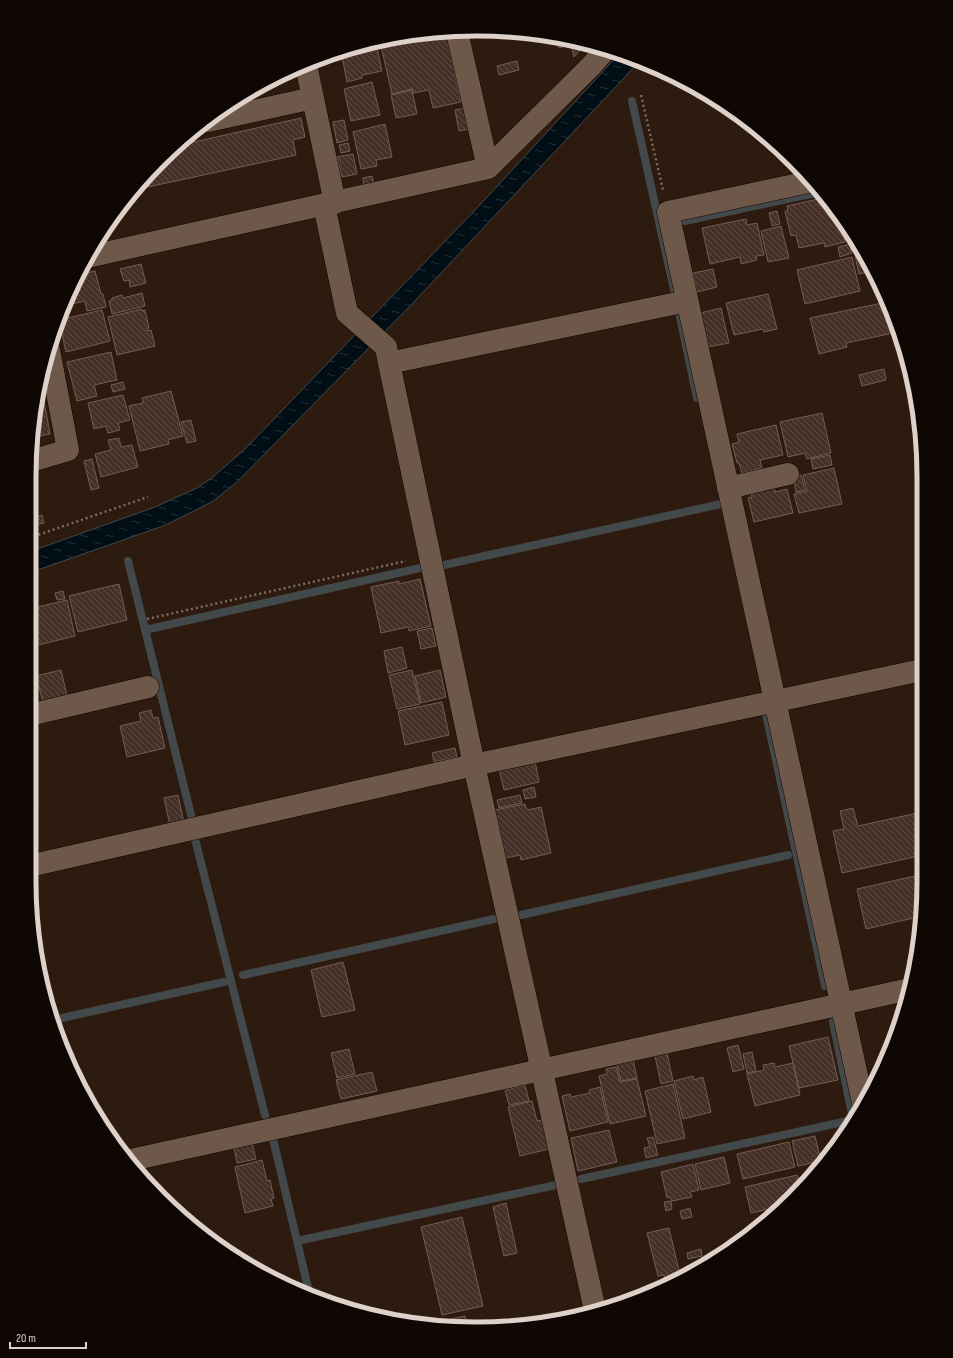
<svg xmlns="http://www.w3.org/2000/svg" width="953" height="1358" viewBox="0 0 953 1358" font-family="'Sofia Sans Condensed',sans-serif">
<style>
.water{fill:url(#water-ripples);stroke:#43484b}
.lines{fill:none;stroke-linecap:round;stroke-linejoin:round}
.stream{stroke:#43484b;stroke-width:8}
.building{fill:url(#building-back-hatch);stroke:#745c53}
.minor-casing{stroke:#140500;stroke-width:23}
.path{stroke:#7c6d62;stroke-width:2.5;stroke-dasharray:2 3;stroke-linecap:butt}
.minor{stroke:#6d584a;stroke-width:22}
.rim{fill:none;stroke:#ded1c9;stroke-width:5}
</style>
<defs>
<pattern id="water-ripples" width="26" height="14" patternUnits="userSpaceOnUse"><rect width="26" height="14" fill="#010e15"/><path d="M2 4q2-2 4 0t4 0M15 11q2-2 4 0t4 0" fill="none" stroke="#263036"/></pattern>
<pattern id="building-back-hatch" width="6" height="6" patternUnits="userSpaceOnUse"><rect width="6" height="6" fill="#453027"/><path d="M-1 5l2 2M0 0l6 6M5-1l2 2" fill="none" stroke="#5f4d45"/></pattern>
</defs>
<rect width="100%" height="100%" fill="#2c1b0e"/>
<path class="water" d="M619 54 639 62 410 306 237 482 213 501 192 512 163 526 29 573V552L155 507 197 488 213 477 247 447 477 208Z"/>
<g class="lines">
<path class="stream" d="M632 101 675 294
M685 221 820 192
M679 312 697 398
M128 561 191 815
M444 565 721 504
M145 630 420 568
M766 714 825 986
M194 835 265 1115
M521 915 788 855
M243 975 494 919
M62 1018 224 982
M833 1022 853 1119
M273 1139 310 1296
M581 1179 852 1120
M297 1241 556 1185"/>
</g>
<path class="building" d="M446 32 461 102 433 108 429 90 413 93 412 89 392 94 380 42 418 33Z
M556 38 568 40 569 45 559 48Z
M570 41 586 43 574 57Z
M376 43 382 71 362 75V78L347 82 341 51Z
M517 61 519 70 499 75 497 66Z
M372 82 380 115 351 121 344 89Z
M412 90 417 114 396 118 391 95Z
M465 108 470 129 459 131 455 110Z
M301 118 305 137 293 140 296 155 134 190 176 146Z
M344 120 348 140 337 143 333 122Z
M385 124 392 157 376 160 377 166 361 169 353 132Z
M348 143 350 151 341 153 339 145Z
M353 154 357 174 342 177 337 157Z
M372 176 374 184 364 186 363 178Z
M818 199 819 204 827 202 846 231 848 237 844 238 845 242 825 247 824 243 799 248 796 235 791 236 785 211H788L787 206Z
M777 211 780 224 772 226 769 213Z
M746 219 747 225 757 223 764 255 756 256 757 260 741 264 740 257 710 264 702 228Z
M781 226 789 258 768 262 761 231Z
M852 241H853L873 271 859 274Z
M850 244 852 253 840 257 838 247Z
M852 257 860 291 805 304 797 270Z
M141 264 146 283 130 287 129 280 124 281 120 269Z
M713 269 717 287 697 292 693 273Z
M95 271 101 294H103L106 307 87 311 85 301 63 306 74 282H76V280L78 275Z
M142 293 145 306 112 314 109 301 112 300V298L122 295 123 298Z
M768 294 777 329 764 332 763 329 734 335 726 303Z
M887 302 898 332 846 343 847 347 819 354 810 318Z
M721 308 729 343 708 347 700 313Z
M142 309V311L145 310 149 328 147 329V331L151 330 155 346 117 355 108 317Z
M102 310 110 341 66 352 59 320Z
M111 352 117 380 94 385 97 396 77 401 67 362Z
M884 369 886 380 862 386 859 375Z
M123 382 125 389 113 392 111 385Z
M171 391 183 436 168 440 169 444 140 451 129 406 143 403 142 398Z
M123 395 130 420 118 423 120 430 108 433 106 426 94 429 88 403Z
M43 396 50 434 33 437 37 397Z
M822 413 831 453 807 459 805 453 788 457 780 422Z
M191 420 196 441 187 443 181 422Z
M776 425 783 455 760 460 762 468 742 473 739 463H737L732 444 739 442 737 434Z
M119 438 121 447 132 445 138 467 101 477 95 454 111 450 108 440Z
M830 455 832 465 813 469 811 459Z
M92 459 99 488 91 490 84 461Z
M834 468 842 504 799 513 794 494 807 491 803 475Z
M801 475 805 490 796 492 793 477Z
M29 479 35 502 29 504Z
M774 486 775 492 787 489 793 513 754 522 748 498 752 497 751 491Z
M42 515 44 523 38 524 36 517Z
M420 579 431 626 409 631 408 627 381 633 371 587 399 581V584Z
M119 584 127 620 78 632 69 596Z
M63 591 65 599 57 600 55 593Z
M67 600 75 636 30 647 29 641V609Z
M432 628 436 646 421 649 417 631Z
M402 647 407 668 388 673 384 651Z
M61 670 68 700 44 706 36 676Z
M412 670 420 704 397 709 389 675Z
M440 670 446 697 421 703 415 676Z
M442 702 449 735 405 745 398 711Z
M151 710 153 718 158 717 165 748 127 757 120 726 141 721 139 713Z
M455 748 457 757 434 762 432 753Z
M535 761 539 782 504 790 499 769Z
M29 768 38 807 29 809Z
M534 787 536 797 525 799 523 790Z
M178 795 184 823 170 826 164 798Z
M520 795 522 803 499 808 497 800Z
M525 804 527 810 541 807 551 853 521 860 520 855 506 858 495 810Z
M853 808 858 826 922 812 923 855 842 873 833 831 844 829 840 811Z
M915 876 923 910 922 916 866 929 857 889Z
M343 962 355 1010 322 1017 311 970Z
M828 1037 838 1080 799 1088 789 1046Z
M738 1045 744 1069 733 1072 727 1048Z
M349 1049 355 1074 337 1078 331 1053Z
M752 1052 756 1071 747 1073 743 1054Z
M667 1053 673 1081 661 1084 655 1056Z
M633 1060 637 1078 621 1081 617 1064Z
M774 1063 775 1067 793 1063 800 1095 755 1106 747 1074 764 1070 763 1065Z
M616 1067 620 1082 637 1079 646 1116 610 1124 599 1076 607 1074 606 1069Z
M372 1072 377 1091 341 1099 336 1080Z
M693 1076 694 1080 703 1077 711 1112 683 1119 674 1081Z
M673 1084 685 1138 657 1144 645 1091Z
M525 1085 529 1101 509 1105 505 1090Z
M600 1087 608 1122 570 1131 562 1096 570 1094 571 1097 590 1093 589 1090Z
M532 1101 537 1121 542 1120 549 1149 520 1156 508 1107Z
M609 1130 617 1162 578 1171 571 1138Z
M815 1136 821 1161 798 1166 792 1141Z
M653 1137 658 1155 646 1158 644 1148 650 1147 647 1138Z
M789 1142 795 1167 743 1179 737 1154Z
M252 1143 256 1159 237 1163 234 1148Z
M724 1157 730 1183 701 1190 695 1164Z
M262 1160 267 1181 270 1180 274 1198 271 1199 273 1206 245 1213 235 1167Z
M693 1164 699 1190 690 1192 692 1197 672 1201 670 1197 667 1198 661 1172Z
M797 1175 800 1188 783 1206 751 1213 745 1187Z
M671 1201 672 1209 666 1211 664 1202Z
M506 1203 517 1253 504 1256 493 1207Z
M690 1208 692 1217 682 1219 680 1211Z
M462 1217 483 1306 442 1315 421 1227Z
M669 1228 679 1271 676 1272V1277L665 1279 664 1275 658 1276 647 1233Z
M701 1249 702 1256 688 1259 687 1253Z
M465 1316 467 1327 447 1326 446 1320Z"/>
<g class="lines">
<defs>
<path id="minor" d="M457 32 488 168
M306 65 335 203
M208 121 313 98
M813 181 668 212 863 1103
M324 205 347 313 386 347 389 363
M87 257 488 168 591 66 606 49
M31 461 68 450 49 350
M728 488 788 474
M29 715 148 687
M29 866 474 765 922 670
M131 1160 910 989
M595 1310 474 765 389 363 687 301"/>
</defs>
<use href="#minor" class="minor-casing"/>
<path class="path" d="M641 95 663 190
M29 538 148 497
M147 619 406 561"/>
<use href="#minor" class="minor"/>
</g>
<path d="M0 0H953V1358H0ZM476 36H477A440 440 0 0 1 917 476V882A440 440 0 0 1 477 1322H476A440 440 0 0 1 36 882V476A440 440 0 0 1 476 36Z" fill="#0f0704" fill-rule="evenodd"/>
<path class="rim" d="M476 36H477A440 440 0 0 1 917 476V882A440 440 0 0 1 477 1322H476A440 440 0 0 1 36 882V476A440 440 0 0 1 476 36Z"/>
<path d="M10 1342v6h76v-6" fill="none" stroke="#ded1c9" stroke-width="2"/>
<text x="16" y="1342" font-size="12" fill="#ded1c9" stroke="#0f0704" stroke-width="3" paint-order="stroke">20 m</text>
</svg>
